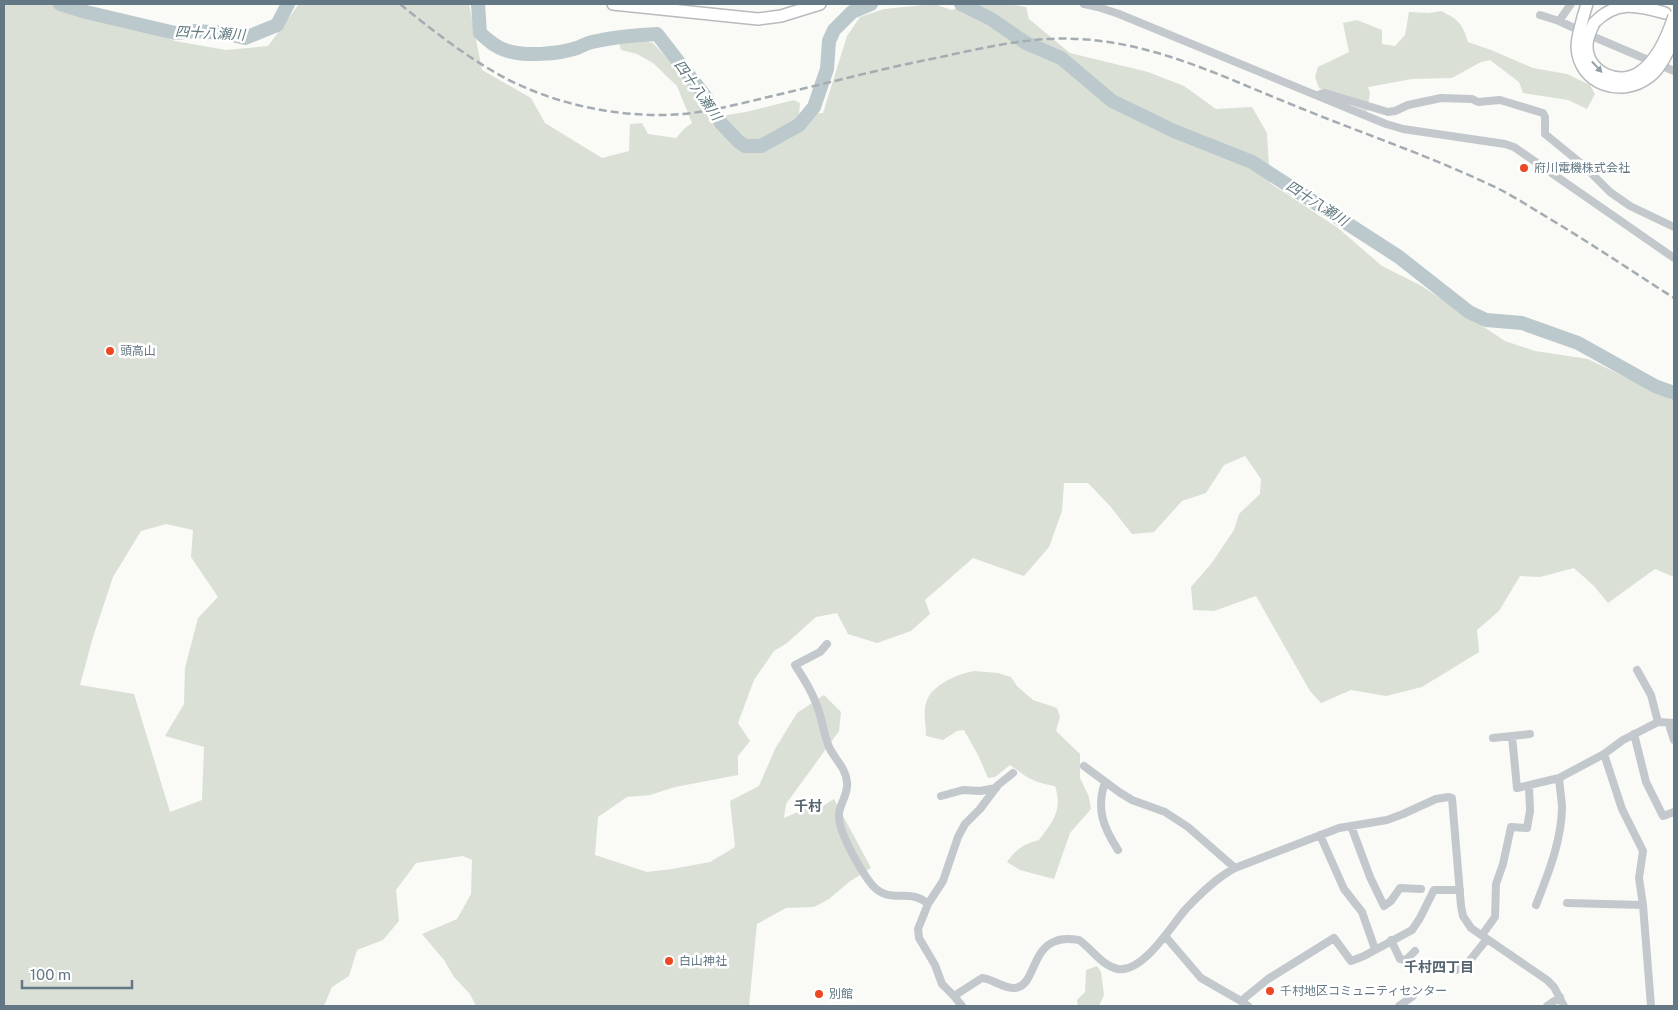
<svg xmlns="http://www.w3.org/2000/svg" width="1678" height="1010" font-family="'Public Sans','Noto Sans JP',sans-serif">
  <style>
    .green { fill: #dae0d6; fill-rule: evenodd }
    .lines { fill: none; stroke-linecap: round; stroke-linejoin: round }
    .river { stroke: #bbc9cc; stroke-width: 14 }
    .highway-casing { stroke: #b6bbbe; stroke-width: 14 }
    .minor { stroke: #c3c8cc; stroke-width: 8 }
    .highway { stroke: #fff; stroke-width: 11 }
    .rail { stroke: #a4acb2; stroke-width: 2.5; stroke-dasharray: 8 4; stroke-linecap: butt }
    .highway-bridge-casing { stroke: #b6bbbe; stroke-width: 14; stroke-linecap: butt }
    .highway-bridge { stroke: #fff; stroke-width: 11 }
    .oneway { fill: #92a0a9 }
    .poi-dot { fill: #ed4724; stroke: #fff; stroke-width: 2 }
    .labels { text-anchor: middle; stroke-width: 5; stroke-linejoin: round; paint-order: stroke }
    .poi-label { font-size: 12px; fill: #637884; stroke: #fff; text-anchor: start }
    .water-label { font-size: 14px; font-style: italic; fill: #5e777e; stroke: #fff }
    .neighbourhood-label { font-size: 14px; font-weight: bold; fill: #55656f; stroke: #fff }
  </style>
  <rect width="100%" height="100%" fill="#fafaf7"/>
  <path class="green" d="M4,4h56l2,7 77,18 36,12 51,9 42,-4 31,-42h170l13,66 49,28 14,25 57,35 27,-7 1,-27 12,-1 6,11 28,4 9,-10 7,-5 -15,-37 -24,-23 -16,-9 -16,-4 -2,-8 20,-2 14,3 31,34 25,41 37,-6 48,-12 6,3 -1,12 24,-2 24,-77 13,-19 24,-8 50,-5 18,6 17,-6h39l18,3 3,12 41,34 78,19 36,14 32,23 36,-2 15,26 3,50 68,45 44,38 38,19 85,56 30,10 53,8 86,42v176l-19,-8 -47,34 -14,-17 -20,-18 -34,9 -20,-1 -21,35 -22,19 2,22 -57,35 -36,9 -35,-6 -30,13 -11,-12 -54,-95 -42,15 -21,-1 -2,-23 20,-23 23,-34 5,-16 21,-20 1,-15 -16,-23 -21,9 -18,28 -24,8 -28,31 -22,2 -22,-28 -22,-23h-24l-2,28 -13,36 -25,29 -51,-18 -48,42 5,14 -19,17 -34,12 -29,-9 -11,-21 -21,4 -29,26 -13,8 -20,29 -16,43 12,18 -12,15v19l-63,12 -25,8 -23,2 -29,20 -3,38 52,17 25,-3 38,-7 25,-15 -5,-46 29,-15 16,-37 22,-36 27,-18 17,17 -2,19 -53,73 -2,14 23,-10 11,1 16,-10 37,69 -22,14 -20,17 -15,8 -28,1 -29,16 -8,82h-273l-6,-12 -16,-17 -10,-17 -22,-26 35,-15 14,-25 1,-34 -9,-4 -47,7 -20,27 3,31 -16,19 -26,10 -8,26 -17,11 -8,19h-320zM166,524l27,6 -2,27 27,40 -20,21 -13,50 -1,36 -19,32 39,11 -2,53 -32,12 -36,-118 -54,-9 13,-48 20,-60 28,-46z
    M1441,11c18,9 21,12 27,31l23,8 42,18 34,6 23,11 5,9 -8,15 -19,-9 -45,-7 -4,-11 -29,-22 -9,2 -29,16 -40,1 -44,8 2,6 -3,19 -48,-24 -4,-11 3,-10 31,-15 -6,-29 14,-3 25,10v14l13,2 10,-11 4,-23 20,1z
    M974,671l24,2 13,4 6,9 16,14 24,8 3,9 -4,14 24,23v24l9,19 2,12 -21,24 -16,46 -34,-9 -13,-8c9,-13 17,-18 32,-22 14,-19 24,-30 16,-54 -21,-3 -27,-8 -45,-21l-15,12 -7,1 -10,-23 -14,-25 -7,1 -14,9 -17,-4c0,-10 -3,-24 0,-33 5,-18 31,-29 48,-32z
    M1097,966l4,6 3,23 -5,11h-21l-1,-6 8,-8 1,-22z"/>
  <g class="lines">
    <path class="river" d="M60,4l26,8 89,21 21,-2 27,2 22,5 32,-13 11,-21
      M478,4l2,29c8,7 15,14 25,17 20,7 53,4 72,-2 5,-2 10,-5 15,-6 21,-5 43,-7 65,-8l48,62 16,27 17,18 7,5h16l38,-21 15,-18 13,-38 2,-28 5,-11 18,-18 19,-8
      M961,4l30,15 35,24 35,15 51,43 62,30 78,31 147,95 70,55 17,8 36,3 56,20 77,43 19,7"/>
    <defs>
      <path id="highway" d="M613,4l145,15 23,-3 39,-12
        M1583,17l4,-13
        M1594,23c22,-23 42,-18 71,-10"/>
    </defs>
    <use href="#highway" class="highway-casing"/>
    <path class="minor" d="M1084,4l14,3 21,7 267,110 17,5 102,15 9,3 160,111
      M1540,15l19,6 13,6
      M1559,21l12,-17
      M1594,37l80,34
      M1321,94l4,-1 63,19 7,-1 13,-6 33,-7 31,1 6,3 22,-2 43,13 2,4v17l38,31 27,27 20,14 44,21
      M827,644l-7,8 -25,13c9,14 18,28 23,44 5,13 6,28 12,40 6,11 16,20 17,33 2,12 -8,22 -8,33 -1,17 23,58 34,71 18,19 36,1 55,18
      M1637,670l14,25 7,27
      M1670,723v5l4,12
      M1634,734l12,48 17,34 11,-4
      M1512,736l5,52 42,-10 45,-24 19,-14 35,-18 16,1
      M1493,738l37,-4
      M1604,754l18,55 21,42 -4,27 4,27 8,101
      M1084,766l35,26 13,8 33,12 23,15 47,41
      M1105,782c-9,27 -2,45 13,68
      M941,796l22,-6 17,1 16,-3
      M1351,826l19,51 14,29 7,-5 9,-13 21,1
      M1320,835l24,54 18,23 13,37
      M1567,903l76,2
      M1536,905c12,-31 26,-65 26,-99 -1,-9 -2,-19 -3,-28
      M1482,935l13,-18 1,-33 7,-20 8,-37 16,1 3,-17 -1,-25
      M1165,936l36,42 40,23 7,5
      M1391,940l9,19 6,1 9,-9
      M1456,970l11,-6 20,-25
      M954,996l28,-18c11,1 22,11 33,10 20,-2 16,-39 41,-47 7,-3 16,-2 23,-1 13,9 23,26 39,29 25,4 53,-43 67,-59 15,-16 31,-32 50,-42l104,-40 48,-8 16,-6 33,-15 13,-2 3,1 9,108 2,10 8,12 76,52 7,7 10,19
      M1241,1001l27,-22 66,-41 17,23 13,-5 48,-26 8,-12 14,-28h26
      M962,1006l-8,-10 -12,-12 -7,-19 -16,-27 -1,-9 10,-25 15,-23 15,-44 7,-13 15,-15 18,-24 15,-12
      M1399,1006l14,-10
      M1547,1006l13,-9"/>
    <use href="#highway" class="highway"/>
    <path class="rail" d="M400,4c33,27 69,55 107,75 49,25 105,37 160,36 34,-1 68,-10 101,-18 56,-13 112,-28 168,-39 47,-10 94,-22 143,-19 75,4 140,36 209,64 70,29 143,53 211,86 14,7 28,16 41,24 46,27 90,57 134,85"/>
    <defs>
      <path id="highway-bridge" d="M1583,17c-2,9 -6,20 -6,30 2,38 45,51 72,30 12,-9 19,-26 25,-39
        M1594,23c-3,7 -7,14 -7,22 -1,27 32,42 53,27 17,-12 28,-37 34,-56"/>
    </defs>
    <use href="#highway-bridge" class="highway-bridge-casing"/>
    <use href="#highway-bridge" class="highway-bridge"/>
  </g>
  <defs><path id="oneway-solid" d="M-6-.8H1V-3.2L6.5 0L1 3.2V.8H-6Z" transform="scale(1.25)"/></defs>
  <use class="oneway" href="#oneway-solid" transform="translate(1597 67) rotate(47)"/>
  <g class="poi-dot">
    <circle cx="1524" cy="168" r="5"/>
    <circle cx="110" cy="351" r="5"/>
    <circle cx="669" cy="961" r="5"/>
    <circle cx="1270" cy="991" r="5"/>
    <circle cx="819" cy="994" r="5"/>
  </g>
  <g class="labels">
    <g class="poi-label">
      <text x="1534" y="172">府川電機株式会社</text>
      <text x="120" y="355">頭高山</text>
      <text x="679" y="965">白山神社</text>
      <text x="1280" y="995">千村地区コミュニティセンター</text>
      <text x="829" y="998">別館</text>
    </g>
    <g class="water-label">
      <text transform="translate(210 33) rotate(3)" y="5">四十八瀬川</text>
      <text transform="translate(698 90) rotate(55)" y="5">四十八瀬川</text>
      <text transform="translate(1317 203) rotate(33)" y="5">四十八瀬川</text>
    </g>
    <g class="neighbourhood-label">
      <text x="808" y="811">千村</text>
      <text x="1439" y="972">千村四丁目</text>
    </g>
  </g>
  <rect width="1678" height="1010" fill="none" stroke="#637884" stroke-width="10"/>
  <path d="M22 980v8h110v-8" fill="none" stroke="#637884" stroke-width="2.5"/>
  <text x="30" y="980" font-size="15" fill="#637884" stroke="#ffffff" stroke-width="4" paint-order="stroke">100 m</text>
</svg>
